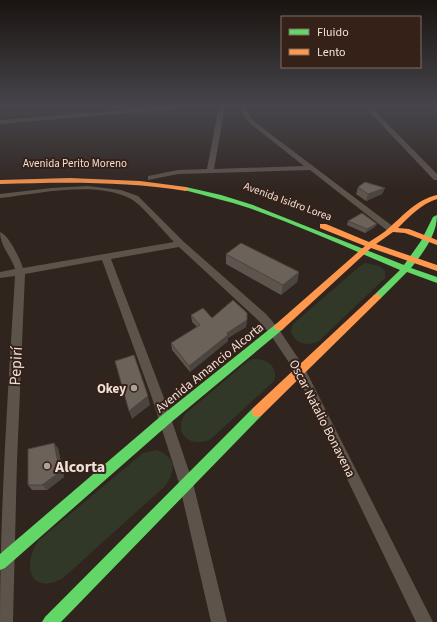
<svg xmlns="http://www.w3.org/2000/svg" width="437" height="622" font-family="'Source Sans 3',sans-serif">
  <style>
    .green { fill: #323828 }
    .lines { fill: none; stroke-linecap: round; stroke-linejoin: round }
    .street { fill: #5c534b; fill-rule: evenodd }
    .fast { fill: #63d668; fill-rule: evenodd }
    .slow { fill: #ff974d; fill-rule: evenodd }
    .wall { fill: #5c544d }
    .shaded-wall { fill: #4b453f }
    .building { fill: #6b625a; stroke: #4b453f }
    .poi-dot { fill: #aca099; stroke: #352118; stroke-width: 1.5 }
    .labels { text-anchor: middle; stroke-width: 4; stroke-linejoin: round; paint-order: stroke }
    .far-street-label { font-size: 11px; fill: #efe2db; stroke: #352118 }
    .street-label { font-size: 13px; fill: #efe2db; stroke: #352118 }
    .poi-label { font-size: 13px; font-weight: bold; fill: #efe2db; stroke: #352118; text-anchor: end }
    .near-street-label { font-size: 16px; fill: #efe2db; stroke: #352118 }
    .near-poi-label { font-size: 16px; font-weight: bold; fill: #efe2db; stroke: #352118; text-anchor: start }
  </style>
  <rect width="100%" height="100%" fill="#2f241e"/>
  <path class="green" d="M365,263l14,3 6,5v7l-67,64c-11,4 -24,2 -27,-11l2,-7 66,-57z
    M253,359c13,-1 26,7 21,22l-63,58c-19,10 -39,-5 -26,-25l63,-53z
    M156,450c21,6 20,23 8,37l-101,91c-33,19 -42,-14 -24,-38l104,-87z"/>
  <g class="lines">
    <path class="street" d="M0,106h4l-4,5z
      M180,106h29l-209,18v-4z
      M219,106h6l-11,63 90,-3 -52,-41 -7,-7 -6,-12h6l5,11 6,6 139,105 1,2 -1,2h-6l-79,-62 -132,4 -30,6v-4l30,-6 29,-1z
      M364,106h6l67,68v6h-3z
      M88,186l33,4 17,6 46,46 82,72 12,14 26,39 129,255h-17l-120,-249 -26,-39 -12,-14 -79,-73 -68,12 53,139 29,85 34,139h-16l-32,-139 -27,-85 -50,-138 -77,14 -8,187 -4,161h-13c0,-116 8,-231 15,-346l-15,2v-6l15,-3c-4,-13 -15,-23 -15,-37 9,3 20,27 23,36l151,-26c-9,-9 -33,-38 -43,-43 -35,-19 -93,-5 -131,-1v-4l51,-6z"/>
    <path class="fast" d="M186,187l35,8 32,10 151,60 17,-24 12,-24 4,-2c0,20 -14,38 -26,53l26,9v6l-30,-11 -27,27h-6l-1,-2 1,-2 26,-25c-50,-21 -100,-44 -151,-62 -21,-7 -43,-12 -65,-18v-2z
      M279,323l3,1 2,3 -2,3 -113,94 -164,144 -5,2v-16l161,-138 115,-92z
      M257,407l4,1 1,4 -1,4 -200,206h-19l3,-5 208,-209z"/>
    <path class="slow" d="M70,178l70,3 46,6 3,2 -3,2c-62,-10 -123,-9 -186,-7v-4z
      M437,195v4c-16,5 -28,18 -39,29l11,1 28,11v5l-32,-12 -12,-1 -17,12 61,21v6l-66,-23 -89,82h-6l-2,-3 2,-3 89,-78 -45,-18v-4h6l43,18c7,-5 15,-9 21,-15 15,-13 26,-27 47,-32z
      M377,294l3,1 1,2 -1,2 -119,117 -4,1 -4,-1 -1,-4 1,-4 121,-113z"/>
  </g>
  <path class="wall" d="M358,187l27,1 -3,6 -16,7 -10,-7z
    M348,221l27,6 -10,6 -18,-8z
    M226,254l73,18 -2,10 -16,13 -55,-31z
    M191,315l21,3 35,2 -1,7 -18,11v3l-38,31 -18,-22 -1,-7 26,-16 -5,-5z
    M58,448l6,29 -17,13h-15l-4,-5z"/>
  <path class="shaded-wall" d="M385,188l-3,6 -16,7 2,-7z
    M377,224l-2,3 -10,6 2,-4z
    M299,272l-2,10 -16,13 2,-10z
    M247,320l-1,7 -18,11v3l-38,31 -1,-6 38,-33z
    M148,396l2,9 -18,14 -3,-8z
    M54,443l4,5 6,29 -17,13 -5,-5z"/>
  <path class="building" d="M365,182l20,6 -17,6 -10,-7z
    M362,213l15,11 -10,5 -19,-8z
    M241,243l58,29 -16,13 -57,-31z
    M233,300l14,13v7l-20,13 1,2 -39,31 -18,-23 29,-18 -9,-10 12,-7 9,10z
    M134,355l14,41 -19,15 -14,-50z
    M54,443l6,29 -18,13h-14v-36z"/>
  <linearGradient id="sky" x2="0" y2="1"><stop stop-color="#1a1410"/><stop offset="0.55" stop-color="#47454c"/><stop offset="1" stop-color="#47454c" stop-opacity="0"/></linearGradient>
  <rect width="437" height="193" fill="url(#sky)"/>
  <g class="poi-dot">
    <circle cx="134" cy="388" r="4"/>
    <circle cx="47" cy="466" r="4"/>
  </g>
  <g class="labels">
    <g class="far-street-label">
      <text x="75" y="167">Avenida Perito Moreno</text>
      <text transform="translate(288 201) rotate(20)" y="4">Avenida Isidro Lorea</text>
    </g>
    <g class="street-label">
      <text transform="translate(209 367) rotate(-39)" y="5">Avenida Amancio Alcorta</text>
      <text transform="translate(323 418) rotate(63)" y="5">Oscar Natalio Bonavena</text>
    </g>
    <g class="poi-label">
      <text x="126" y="393">Okey</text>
    </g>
    <g class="near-street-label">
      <text transform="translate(15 366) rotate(-87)" y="6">Pepirí</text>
    </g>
    <g class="near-poi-label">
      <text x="55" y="472">Alcorta</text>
    </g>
  </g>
  <rect x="281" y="16" width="140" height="52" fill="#352118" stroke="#7f6e66"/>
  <rect x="289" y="29" width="20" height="6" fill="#63d668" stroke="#7f6e66"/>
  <text x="317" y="36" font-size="12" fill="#efe2db">Fluido</text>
  <rect x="289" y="49" width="20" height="6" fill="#ff974d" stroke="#7f6e66"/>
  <text x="317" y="56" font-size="12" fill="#efe2db">Lento</text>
</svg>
